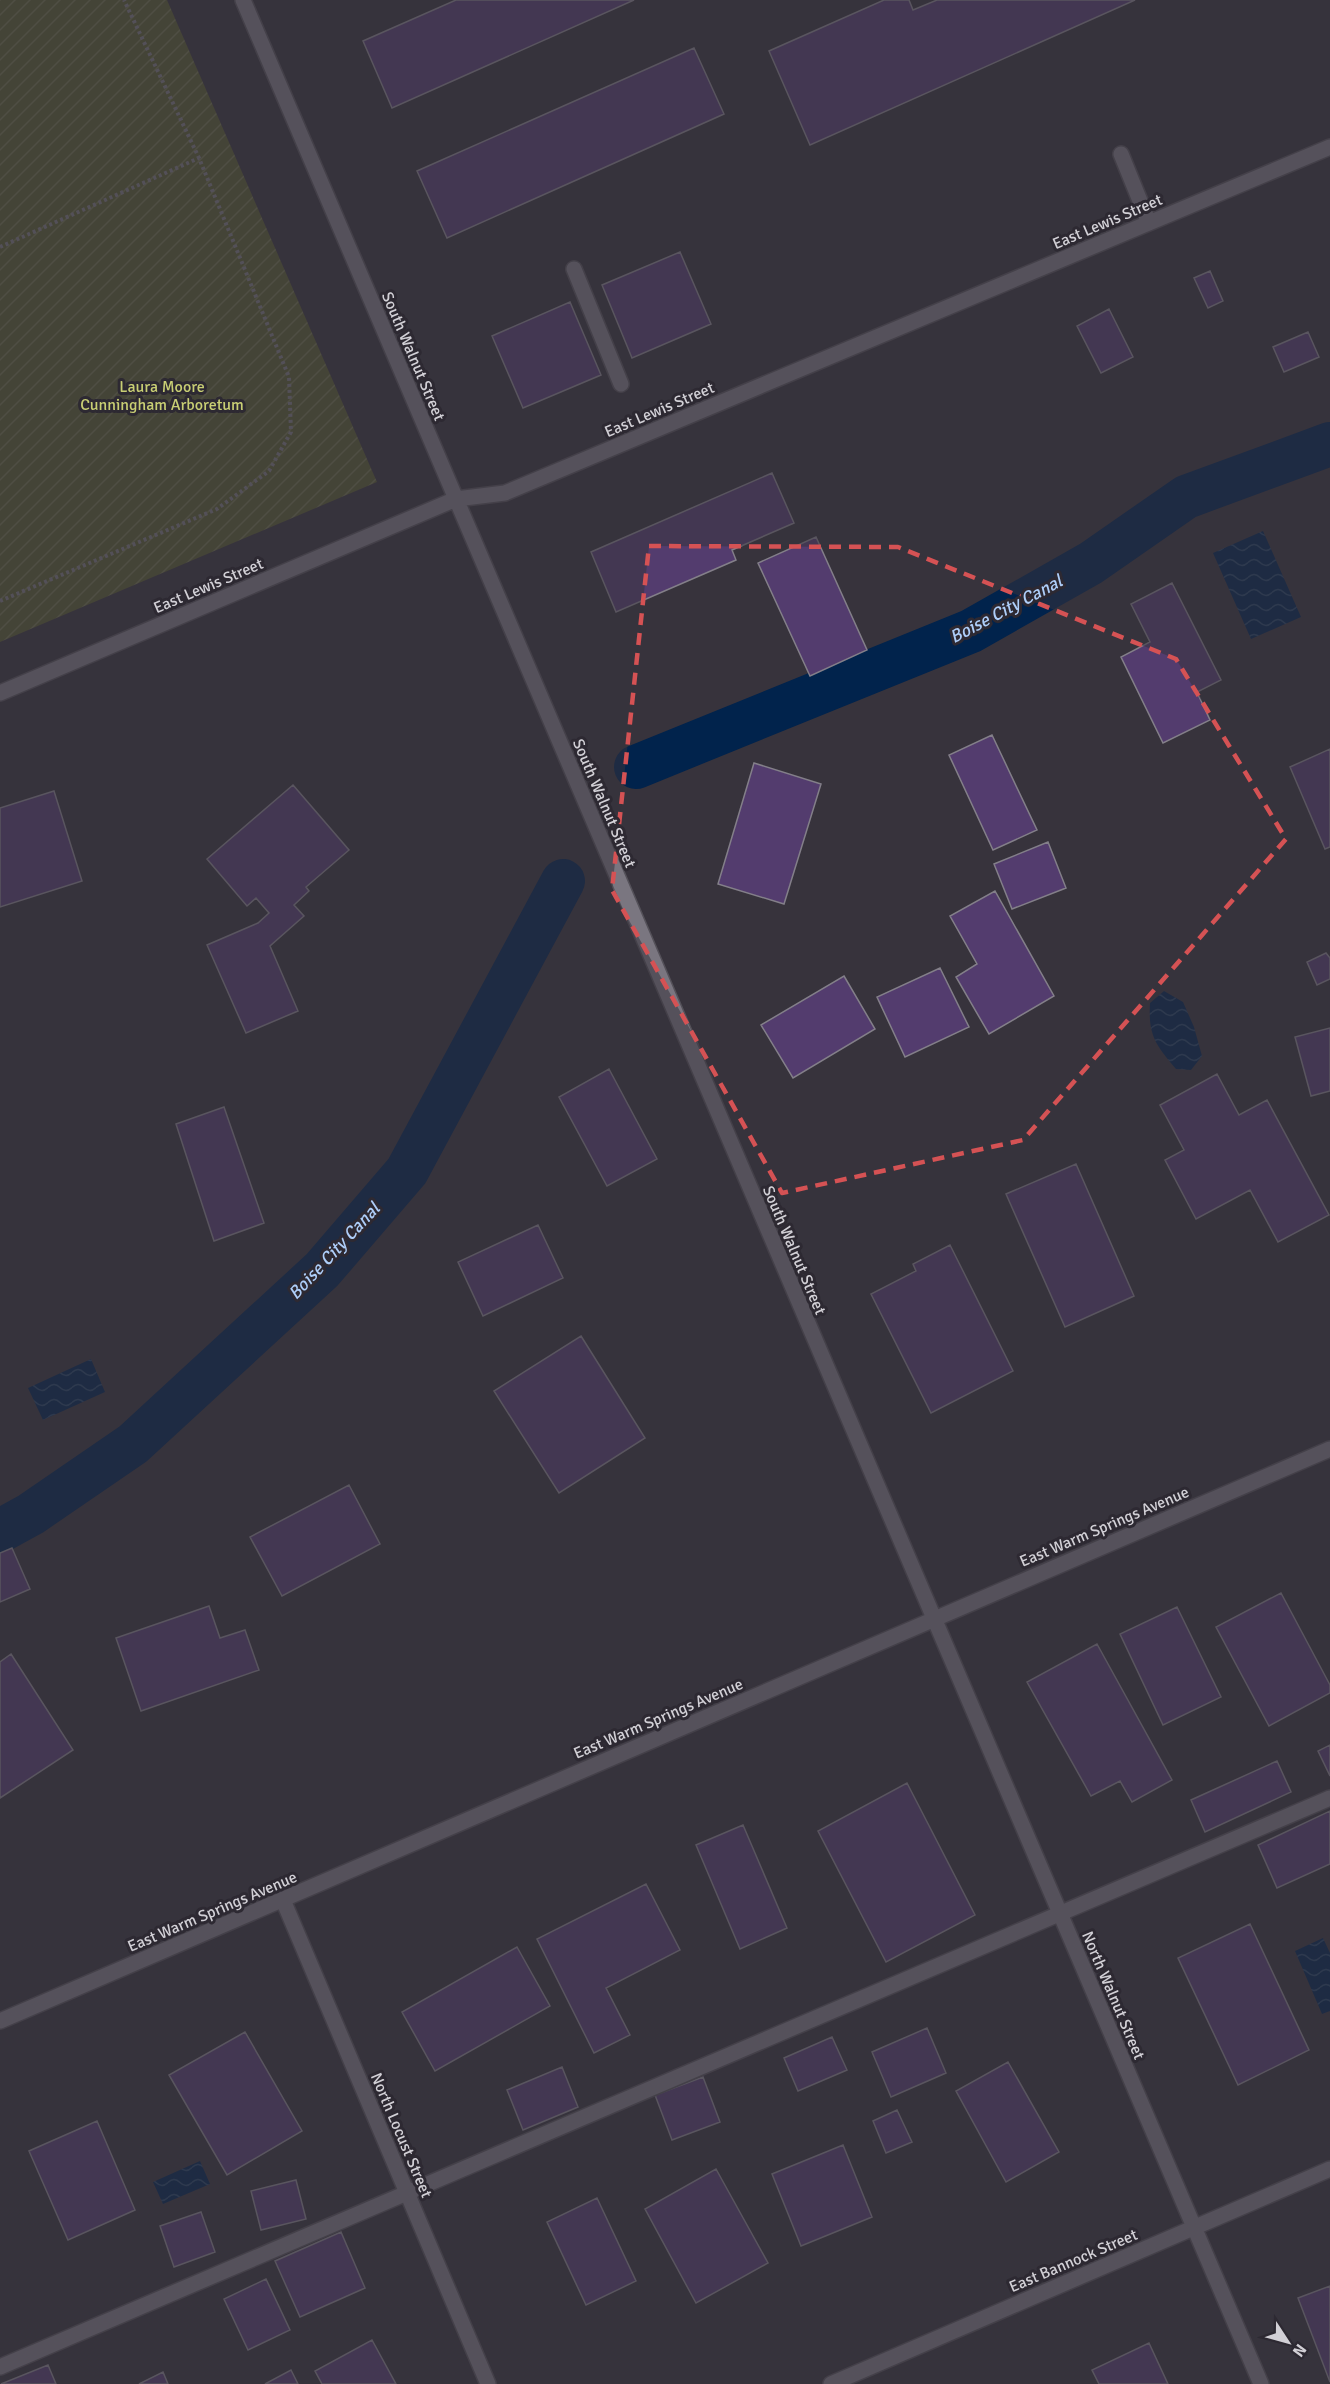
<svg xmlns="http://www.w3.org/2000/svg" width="1330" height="2384" font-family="Signika,sans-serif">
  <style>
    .garden { fill: url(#garden-furrows) }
    .water { fill: url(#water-waves) }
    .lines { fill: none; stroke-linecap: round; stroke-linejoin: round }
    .canal { stroke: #01234c; stroke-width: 44 }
    .building { fill: #533c6e; stroke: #837f89; stroke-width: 1.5 }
    .minor-casing { stroke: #545159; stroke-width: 18 }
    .path { stroke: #77747b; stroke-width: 4; stroke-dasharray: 3 3; stroke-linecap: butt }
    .minor { stroke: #7a7680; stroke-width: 15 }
    .marked { fill: none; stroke: #d55254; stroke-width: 4.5; stroke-dasharray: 12 8; stroke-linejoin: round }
    .labels { text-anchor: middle; stroke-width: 6; stroke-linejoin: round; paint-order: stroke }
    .street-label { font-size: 16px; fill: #d2d0d6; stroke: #2d2932 }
    .park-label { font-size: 16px; fill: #c9cf74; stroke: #2d2932 }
    .water-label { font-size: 18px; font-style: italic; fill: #aecef9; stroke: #2d2932 }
  </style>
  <defs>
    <pattern id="garden-furrows" width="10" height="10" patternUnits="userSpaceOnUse" patternTransform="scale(1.5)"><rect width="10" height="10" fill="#565931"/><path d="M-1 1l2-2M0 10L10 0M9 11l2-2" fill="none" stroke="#6d704e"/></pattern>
    <pattern id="water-waves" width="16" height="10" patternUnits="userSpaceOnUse" patternTransform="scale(1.5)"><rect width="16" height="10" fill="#01234c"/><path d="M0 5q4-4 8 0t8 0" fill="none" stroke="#254265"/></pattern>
  </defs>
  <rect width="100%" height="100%" fill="#37333c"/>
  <path class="garden" d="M0,0h167l210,482 -377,160z"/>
  <path class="water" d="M1263,531l38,86 -50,22 -38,-86z
    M1164,991l19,11 11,25 8,29 -11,14 -15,-1c-20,-24 -28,-33 -26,-66z
    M91,1359l14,33 -62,28 -15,-32z
    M1323,1938l7,15v58l-8,3 -27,-63z
    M200,2161l10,23 -47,20 -10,-22z"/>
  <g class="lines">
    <path class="canal" d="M636,767l335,-136 120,-68 95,-66 144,-53
      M0,1531l31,-17 102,-70 189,-174 85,-99 156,-290"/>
  </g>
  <path class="building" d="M456,0h178l-242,108 -29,-67z
    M884,0h25l4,10 24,-10h198l-325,145 -41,-94z
    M694,48l30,66 -277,124 -30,-67z
    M680,252l31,72 -79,34 -30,-73z
    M1210,271l13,30 -15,7 -14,-30z
    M570,302l31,73 -78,33 -31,-72z
    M1109,309l24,48 -32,16 -24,-47z
    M1308,332l11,25 -35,15 -11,-25z
    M772,473l22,50 -62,27 4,10 -120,52 -25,-60z
    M816,537l51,113 -57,26 -52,-113z
    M1172,583l49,97 -24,12 13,28 -47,23 -42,-86 29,-15 -19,-38z
    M992,735l45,95 -44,20 -44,-95z
    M1330,749v98l-5,2 -35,-82z
    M754,763l67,21 -37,120 -66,-20z
    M293,785l56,65 -43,37 3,4 -15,14 10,11 -34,30 28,65 -52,22 -39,-88 51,-22 11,-10 -13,-15 -9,8 -40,-47z
    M54,791l28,90 -82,26v-99z
    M1048,842l18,46 -54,21 -18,-45z
    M995,891l59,105 -65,38 -33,-57 21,-13 -27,-48z
    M1326,953l4,5v21l-13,6 -10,-23z
    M940,968l29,59 -64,30 -28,-60z
    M844,976l31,53 -82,49 -32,-53z
    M1330,1028v63l-19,5 -16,-59z
    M609,1069l48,90 -50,27 -48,-89z
    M1217,1074l22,41 28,-15 62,115 -51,27 -28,-52 -54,29 -31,-59 19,-10 -24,-45z
    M224,1107l40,116 -50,18 -38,-117z
    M1076,1164l58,132 -69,31 -59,-133z
    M538,1225l25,53 -80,38 -25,-54z
    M950,1245l63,126 -82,42 -60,-119 45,-23 -3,-7z
    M581,1336l64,102 -86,55 -65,-102z
    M349,1485l31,59 -98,52 -32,-59z
    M12,1548l18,41 -30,13v-49z
    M1281,1593l49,92v8l-61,33 -53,-99z
    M209,1606l11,32 25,-8 14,40 -118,41 -25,-73z
    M1177,1607l44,90 -58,28 -43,-91z
    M1097,1644l75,136 -40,22 -12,-21 -29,15 -64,-114z
    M11,1654l62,96 -73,48v-136z
    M1330,1745v31l-12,-25z
    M1277,1761l14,31 -86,40 -14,-32z
    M907,1783l68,132 -89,47 -68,-131z
    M1330,1811v53l-53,24 -19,-43z
    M743,1825l44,103 -47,21 -44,-104z
    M646,1884l34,66 -74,38 24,47 -36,18 -57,-114z
    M1250,1924l59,126 -71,35 -60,-127z
    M517,1947l33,59 -115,65 -33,-59z
    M927,2028l19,45 -55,24 -19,-45z
    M245,2032l57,99 -75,44 -58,-100z
    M832,2037l15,33 -49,21 -14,-33z
    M1008,2062l51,90 -53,30 -50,-91z
    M562,2067l16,40 -55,23 -16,-40z
    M703,2077l17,45 -48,18 -17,-45z
    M897,2110l15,32 -26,11 -13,-32z
    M97,2121l38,89 -67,30 -39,-89z
    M843,2145l29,72 -71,29 -29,-72z
    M716,2169l52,94 -72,40 -51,-94z
    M296,2180l10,39 -45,11 -10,-39z
    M597,2198l39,83 -50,24 -39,-83z
    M201,2212l14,40 -41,15 -14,-41z
    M341,2232l24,56 -65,29 -25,-56z
    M266,2279l24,51 -42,20 -24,-51z
    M1330,2286v96l-32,-84z
    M372,2340l24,44h-74l-7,-13z
    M1149,2343l19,41h-69l-7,-14z
    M48,2365l8,19h-55z
    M291,2370l7,14h-33z
    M163,2372l5,12h-29z"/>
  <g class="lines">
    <defs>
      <path id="minor" d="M243,0l1018,2384
        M1121,154l28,69
        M574,269l47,115
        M0,693l456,-194 49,-6 825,-346
        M283,1900l205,484
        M0,2021l1330,-572
        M0,2367l1330,-569
        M831,2384l499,-215"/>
    </defs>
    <use href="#minor" class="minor-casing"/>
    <path class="path" d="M0,247l199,-89
      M0,601l217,-92 52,-38 22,-39 -2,-55 -90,-219 -75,-158"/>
    <use href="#minor" class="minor"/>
  </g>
  <path d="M0 0H1330V2384H0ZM649,546l249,1 278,112 110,180 -263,301 -241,53 -170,-303z" fill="#37333c" fill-opacity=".55" fill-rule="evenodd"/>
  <path class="marked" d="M649,546l249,1 278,112 110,180 -263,301 -241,53 -170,-303z"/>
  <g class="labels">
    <g class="street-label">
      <text transform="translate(1107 221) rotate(-23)" y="6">East Lewis Street</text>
      <text transform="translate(414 356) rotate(67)" y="6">South Walnut Street</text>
      <text transform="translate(659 409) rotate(-23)" y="6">East Lewis Street</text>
      <text transform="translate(208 585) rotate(-23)" y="6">East Lewis Street</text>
      <text transform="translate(605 803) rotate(67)" y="6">South Walnut Street</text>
      <text transform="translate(795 1250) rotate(67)" y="6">South Walnut Street</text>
      <text transform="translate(1104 1526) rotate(-23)" y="6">East Warm Springs Avenue</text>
      <text transform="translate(658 1718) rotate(-23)" y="6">East Warm Springs Avenue</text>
      <text transform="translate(212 1911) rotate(-23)" y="6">East Warm Springs Avenue</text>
      <text transform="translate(1114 1995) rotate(67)" y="6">North Walnut Street</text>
      <text transform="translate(402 2135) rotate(67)" y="6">North Locust Street</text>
      <text transform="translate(1073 2260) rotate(-23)" y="6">East Bannock Street</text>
    </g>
    <g class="park-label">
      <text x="162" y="392">Laura Moore<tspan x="162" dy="18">Cunningham Arboretum</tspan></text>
    </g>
    <g class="water-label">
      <text transform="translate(1006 609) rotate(-28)" y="6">Boise City Canal</text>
      <text transform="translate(334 1251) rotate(-47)" y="6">Boise City Canal</text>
    </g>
  </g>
  <g transform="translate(1288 2342) rotate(126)" stroke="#2d2932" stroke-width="4.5" paint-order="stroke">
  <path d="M0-4.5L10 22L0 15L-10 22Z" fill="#d2d0d6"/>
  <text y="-9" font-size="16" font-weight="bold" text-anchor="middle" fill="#d2d0d6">N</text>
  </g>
</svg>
